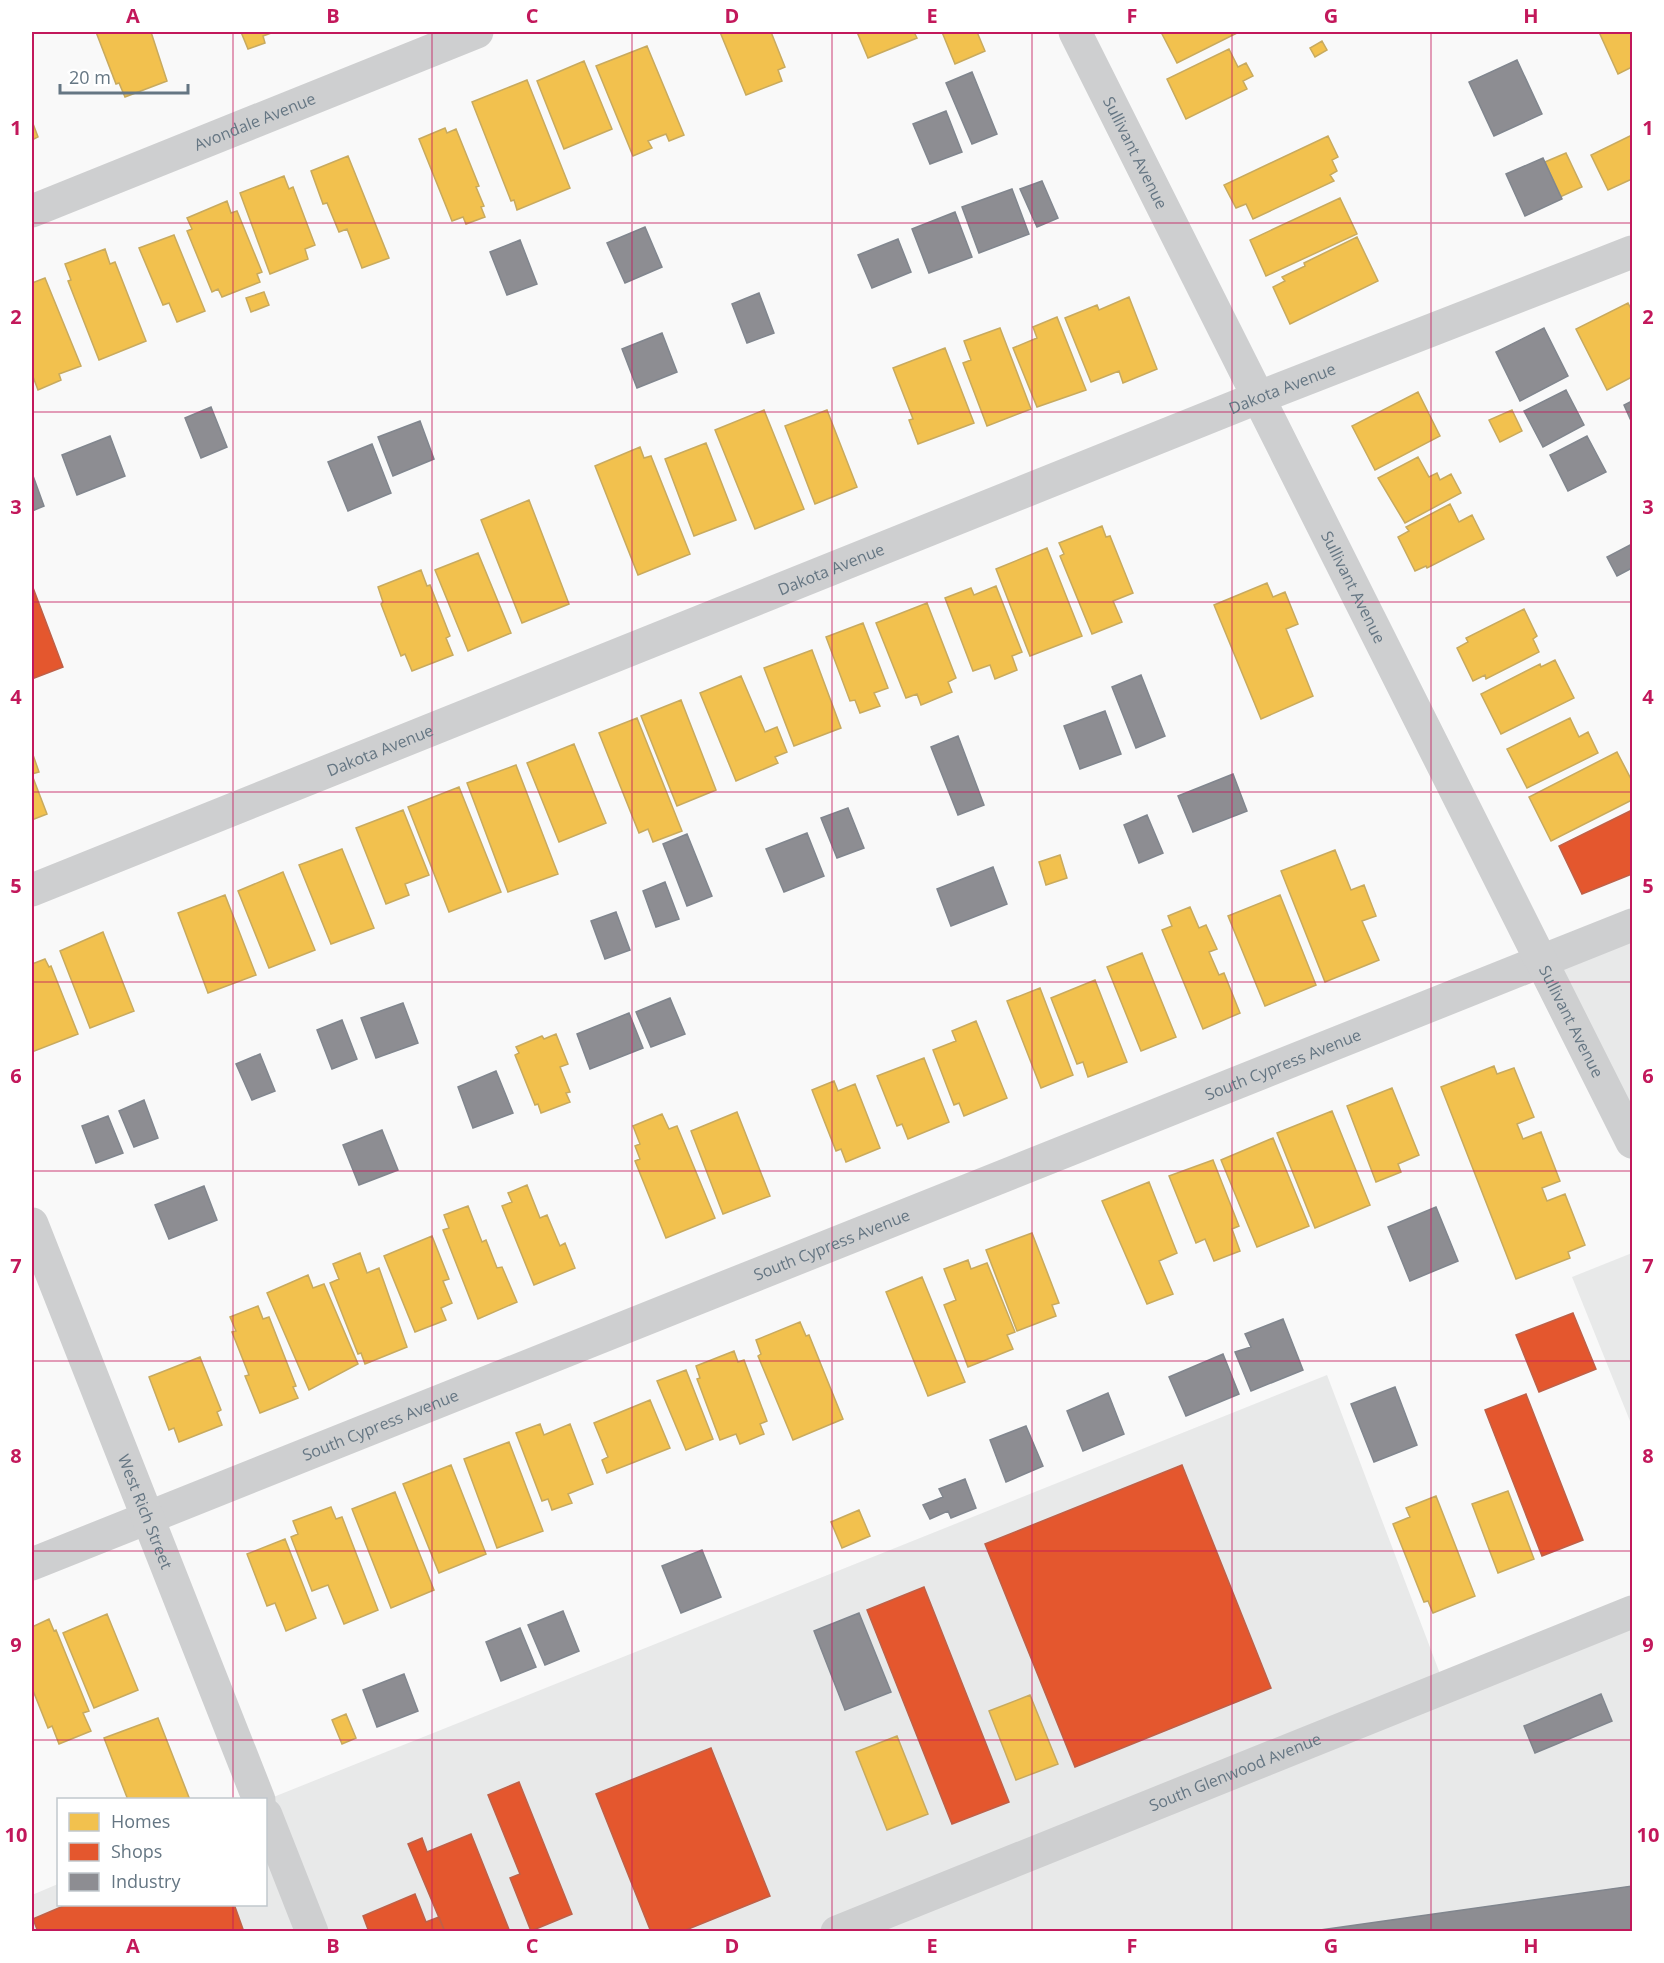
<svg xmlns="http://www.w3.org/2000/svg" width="1664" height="1963" font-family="'Open Sans',sans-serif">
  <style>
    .built { fill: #e8e9e9 }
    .homes { fill: #f2c14e; stroke: #c8aa5e; stroke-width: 1.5 }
    .shops { fill: #e4572e; stroke: #be6048; stroke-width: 1.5 }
    .industry { fill: #8d8d92; stroke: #81868e; stroke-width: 1.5 }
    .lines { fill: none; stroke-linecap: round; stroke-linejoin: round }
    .minor { stroke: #cecfd0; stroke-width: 33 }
    .tertiary { stroke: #cecfd0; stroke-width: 33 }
    .grid { fill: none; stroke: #c2185b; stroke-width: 1.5; stroke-opacity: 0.55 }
    .labels { text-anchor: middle; stroke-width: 6; stroke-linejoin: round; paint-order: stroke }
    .street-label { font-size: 16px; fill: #657683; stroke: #fff }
    .neatline { fill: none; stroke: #c2185b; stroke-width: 2 }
    .grid-label { font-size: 20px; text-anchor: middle; font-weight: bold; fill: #c2185b }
  </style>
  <rect width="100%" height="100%" fill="#f9f9f9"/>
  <path class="built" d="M1632,925v217l-91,-181z
    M1632,1253v173l-60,-149z
    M1327,1375l118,312 187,-75v319l-1600,1v-37l26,-11v20h208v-104z"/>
  <path class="homes" d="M96,32h55l16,49 -42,16 -6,-14 -3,1z
    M241,32h33l-11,4 2,7 -17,6z
    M720,32h51l14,35 -7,3 4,11 -36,14z
    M857,32h57l3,6 -49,20z
    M942,32h35l8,19 -30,13z
    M1161,32h78l-62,31z
    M1599,32h33v35l-14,7z
    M1322,41l5,9 -12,7 -5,-9z
    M647,46l37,89 -15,6 -3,-7 -18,7 4,7 -19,8 -37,-90z
    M1229,49l9,18 8,-4 7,13 -10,5 4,8 -61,30 -19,-40z
    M584,61l28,68 -48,20 -27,-68z
    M527,80l43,108 -53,22 -3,-10 -3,1 -39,-99z
    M32,121l6,16 -6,3z
    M445,128l2,5 9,-4 23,57 -3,1 8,19 -3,1 4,10 -19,7 -3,-7 -11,4 -33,-82z
    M1632,135v44l-24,11 -17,-35z
    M1328,136l10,21 -6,3 5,11 -7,4 4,6 -81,38 -7,-15 -10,4 -12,-23z
    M1566,153l16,34 -22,10 -15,-35z
    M348,156l41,102 -27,10 -15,-39 -8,3 -12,-29 -4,1 -12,-33z
    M284,176l5,13 4,-2 22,58 -10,4 3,10 -38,15 -30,-81z
    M1340,198l17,36 -91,42 -16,-36z
    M227,201l4,12 6,-2 25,61 -5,2 3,8 -38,15 -4,-8 -6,3 -25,-61 5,-2 -5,-11z
    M174,235l31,76 -28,11 -8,-19 -6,2 -24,-57z
    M1357,237l21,44 -88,43 -17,-37 12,-6 -3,-4 23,-11 -1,-3z
    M105,249l5,15 5,-2 31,79 -47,19 -31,-79 3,-1 -6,-16z
    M45,278l36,88 -22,8 2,6 -23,10 -6,-16v-91z
    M264,292l5,13 -18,7 -5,-14z
    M1129,297l28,72 -34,14 -4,-12 -28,11 -26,-64 32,-13 2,5z
    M1628,303l4,8v66l-25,13 -31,-61z
    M1057,317l29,73 -49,17 -24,-59 24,-10 -4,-11z
    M1000,328l31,81 -44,17 -24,-63 8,-3 -7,-19z
    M945,348l29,75 -56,21 -9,-24 4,-1 -20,-51z
    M1418,392l22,44 -65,34 -23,-44z
    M764,410l40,99 -49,20 -40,-99z
    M827,410l30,77 -42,17 -30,-78z
    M1512,410l10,21 -22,11 -11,-22z
    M706,443l30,77 -42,16 -29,-77z
    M640,447l4,11 7,-2 39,98 -52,21 -43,-109z
    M1418,457l11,20 8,-4 3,7 11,-6 10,19 -56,30 -27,-45z
    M529,500l40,104 -47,19 -41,-103z
    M1450,504l9,18 13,-7 12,24 -57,29 -1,-2 -11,5 -17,-34 11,-6 -3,-4z
    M1102,526l4,11 4,-1 23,57 -20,8 9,21 -30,12 -32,-78 4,-2 -5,-11z
    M1047,548l35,88 -52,20 -34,-87z
    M478,553l33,80 -43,18 -33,-81z
    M421,570l6,16 3,-1 20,51 -4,2 7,17 -41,16 -7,-17 -4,2 -20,-52 2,-2 -5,-15z
    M1267,583l6,14 12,-5 13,32 -12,5 27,67 -52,23 -47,-114z
    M996,586l26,66 -10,4 5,14 -22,9 -5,-14 -17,6 -28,-73 26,-10 3,7z
    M927,603l29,75 -8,4 4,10 -31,13 -4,-11 -11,4 -30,-75z
    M1524,609l13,27 -4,3 6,13 -53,27 -1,-4 -12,6 -16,-33 11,-6 -2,-4z
    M863,623l25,65 -14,5 6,13 -20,7 -5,-13 -5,1 -24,-64z
    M812,650l29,78 -47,18 -30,-78z
    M1555,660l19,38 -73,36 -20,-40 59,-30 1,3z
    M741,676l24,56 12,-5 10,25 -12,5 3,6 -42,18 -36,-88z
    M681,700l35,90 -39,16 -36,-90z
    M637,718l45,113 -29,11 -5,-13 -9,4 -40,-100z
    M1570,718l9,19 9,-5 10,21 -71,35 -20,-39z
    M574,744l32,79 -47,19 -32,-79z
    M32,752l7,20 -7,2z
    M1617,752l15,29v19l-81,41 -22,-44z
    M516,765l42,109 -50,18 -41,-109z
    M32,775l15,39 -15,6z
    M459,787l42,105 -52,20 -41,-105z
    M403,810l26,65 -24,9 4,11 -23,9 -30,-76z
    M342,849l32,79 -43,16 -32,-79z
    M1335,850l16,40 13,-5 12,31 -14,5 17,39 -54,22 -44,-111z
    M1060,855l7,23 -21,7 -7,-23z
    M283,872l32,78 -46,18 -31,-77z
    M225,895l31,80 -48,18 -30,-80z
    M1280,895l36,90 -51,21 -37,-90z
    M1190,907l9,21 7,-3 11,24 -8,3 10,23 5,-2 16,40 -37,16 -41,-99 10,-4 -4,-10z
    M103,932l31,79 -44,17 -30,-77z
    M1142,953l34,84 -35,14 -34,-84z
    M45,959l4,8 2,-1 27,68 -46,18v-88z
    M1095,980l32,82 -39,15 -5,-15 -6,2 -26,-66z
    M1040,988l33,87 -32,13 -34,-87z
    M976,1021l31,77 -43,18 -5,-13 -5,2 -21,-55 23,-9 -4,-10z
    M556,1034l12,30 -8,3 10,25 -4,1 4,9 -29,11 -3,-9 -3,1 -20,-50 4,-2 -3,-6 26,-11 2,3z
    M924,1058l25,64 -41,17 -6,-15 -5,2 -20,-50z
    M1494,1066l3,8 17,-6 20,49 -17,7 6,15 18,-7 19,49 -18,7 5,13 18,-7 20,51 -17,7 2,6 -54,21 -75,-192z
    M834,1081l4,10 17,-7 25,64 -34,14 -5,-13 -5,2 -24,-61z
    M1392,1088l27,67 -21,9 3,8 -25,10 -29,-76z
    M1332,1111l38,94 -55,23 -38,-95z
    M737,1112l33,84 -47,18 -32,-83z
    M662,1114l7,15 8,-3 38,92 -49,20 -31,-77 5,-2 -5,-13 5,-2 -7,-18z
    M1273,1138l36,88 -52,21 -36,-87z
    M1213,1160l26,66 -7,3 8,22 -26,10 -9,-22 -9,4 -27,-67z
    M1149,1182l28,71 -18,8 14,33 -26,10 -45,-103z
    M527,1185l13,33 7,-3 13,31 5,-3 10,25 -41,17 -32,-79 10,-4 -4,-9z
    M468,1206l14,36 4,-2 11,28 5,-1 15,35 -39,17 -35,-89 6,-2 -5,-13z
    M1032,1233l27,70 -7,2 4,11 -39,15 -31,-81z
    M432,1236l17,43 -6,2 9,22 -11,5 5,12 -31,12 -31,-76z
    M360,1253l7,20 12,-5 28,79 -42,17 -4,-11 -3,1 -28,-71 9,-4 -6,-15z
    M968,1260l3,9 16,-6 28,69 -8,3 6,14 -45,18 -24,-62 12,-5 -12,-31z
    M308,1275l5,13 11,-4 34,80 -49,26 -42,-97z
    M922,1277l43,105 -37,14 -42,-104z
    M258,1306l5,13 6,-2 27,69 -3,1 5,11 -38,15 -15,-37 4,-1 -17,-43 4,-1 -6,-14z
    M800,1322l6,14 3,-1 34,84 -50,21 -35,-84 3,-2 -5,-14z
    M734,1351l4,11 6,-2 23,61 -7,3 4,10 -24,10 -4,-10 -16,6 -23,-61 3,-1 -4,-12z
    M200,1357l21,53 -4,2 5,13 -43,17 -5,-14 -5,2 -20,-53z
    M686,1370l27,69 -27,11 -29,-69z
    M650,1400l20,48 -63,25 -5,-13 6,-3 -14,-34z
    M540,1424l4,11 26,-11 23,60 -25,10 4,9 -20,7 -4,-11 -6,2 -26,-68z
    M509,1442l34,89 -46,17 -33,-89z
    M451,1465l35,89 -47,19 -36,-89z
    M1508,1491l26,68 -36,14 -26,-69z
    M395,1492l39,98 -43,18 -39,-99z
    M1436,1496l39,100 -42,17 -5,-12 -4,1 -31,-78 17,-7 -4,-9z
    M331,1507l5,12 6,-2 36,93 -34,14 -16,-39 -16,6 -21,-54 7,-3 -5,-13z
    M859,1510l11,26 -28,12 -11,-26z
    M285,1539l31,79 -30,13 -11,-28 -8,3 -20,-52z
    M107,1614l31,76 -44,18 -31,-75z
    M49,1619l5,12 2,-1 33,81 -6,2 8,18 -32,13 -7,-18 -4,2 -16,-40v-61z
    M1030,1695l28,69 -42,16 -27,-69z
    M346,1714l10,24 -14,6 -10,-24z
    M158,1718l32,82h-62l-24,-62z
    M897,1736l31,78 -41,16 -31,-78z"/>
  <path class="shops" d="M32,585l31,82 -31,12z
    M1632,810v64l-50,20 -23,-48z
    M1573,1313l23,56 -57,23 -23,-57z
    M1526,1394l57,146 -41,16 -57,-146z
    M1182,1465l89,223 -196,79 -90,-223z
    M924,1587l85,215 -57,22 -85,-214z
    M711,1748l59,148 -89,36h-30l-55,-138z
    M519,1782l53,132 -41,17 -21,-53 10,-4 -32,-79z
    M471,1834l39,98h-65l-37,-88 14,-6 5,14z
    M415,1894l11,28 13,-5 6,15h-76l-6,-16z
    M68,1904h166l10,28h-206l-5,-13z"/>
  <path class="industry" d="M1517,60l25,54 -48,22 -25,-54z
    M972,72l25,62 -25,10 -26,-61z
    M946,111l16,41 -32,12 -17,-40z
    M1543,158l19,41 -37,17 -19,-42z
    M1042,181l16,37 -21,9 -17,-38z
    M1012,189l17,45 -50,19 -17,-46z
    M955,212l17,45 -43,16 -17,-44z
    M645,227l17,40 -37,16 -18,-40z
    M898,239l13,33 -39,16 -14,-33z
    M520,240l17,44 -30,11 -17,-43z
    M759,293l15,40 -27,10 -15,-39z
    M1544,328l24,48 -48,25 -24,-49z
    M662,333l15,39 -40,16 -15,-39z
    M1566,390l18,35 -41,22 -19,-36z
    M1632,401v22l-8,-18z
    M211,407l16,40 -26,11 -16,-40z
    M420,421l14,38 -41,17 -15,-39z
    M110,436l15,40 -48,19 -15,-40z
    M1587,436l19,36 -38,19 -18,-36z
    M372,444l19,49 -43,18 -20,-49z
    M32,473l12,33 -12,5z
    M1632,544v24l-15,8 -10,-19z
    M1141,675l24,61 -29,12 -24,-61z
    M1105,711l16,43 -41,15 -16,-43z
    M958,736l26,69 -26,10 -27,-68z
    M1233,774l14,37 -54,21 -15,-36z
    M848,808l16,40 -27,10 -16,-40z
    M1147,815l16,38 -24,10 -15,-38z
    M807,833l17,43 -40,16 -18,-43z
    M687,834l25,62 -25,10 -24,-62z
    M993,867l14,37 -56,22 -14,-37z
    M665,882l14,37 -23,8 -13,-36z
    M616,912l14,38 -25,9 -14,-38z
    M670,998l15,36 -34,13 -15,-35z
    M403,1003l15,40 -42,15 -15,-40z
    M629,1013l14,35 -53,21 -13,-35z
    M342,1020l15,39 -25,10 -15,-39z
    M260,1054l15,37 -23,9 -16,-36z
    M496,1071l17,42 -40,15 -15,-41z
    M144,1100l14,38 -24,9 -15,-36z
    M108,1116l15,37 -27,10 -14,-37z
    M382,1130l16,40 -39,15 -16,-40z
    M204,1186l13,34 -48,19 -14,-34z
    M1436,1207l22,54 -48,20 -22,-54z
    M1283,1319l20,51 -52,21 -16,-39 16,-5 -6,-13z
    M1223,1354l16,40 -53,22 -17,-39z
    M1395,1387l22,58 -43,17 -23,-58z
    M1108,1393l16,41 -41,17 -16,-40z
    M1026,1426l17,40 -37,16 -16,-42z
    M965,1479l11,29 -25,10 -3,-7 -18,8 -7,-14 20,-8 -4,-8z
    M702,1550l19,47 -40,16 -19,-47z
    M563,1611l16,40 -34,14 -17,-40z
    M859,1613l32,79 -46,18 -31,-79z
    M520,1628l16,39 -35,14 -15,-39z
    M404,1674l14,37 -41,16 -14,-37z
    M1601,1694l11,27 -77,32 -11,-27z
    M1632,1886v46h-326z"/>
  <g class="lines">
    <g class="minor">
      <path id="s1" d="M32,211l445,-179"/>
      <path id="s2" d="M32,890l1225,-492 375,-146"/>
      <path id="s3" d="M32,1564l1600,-639"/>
    </g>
    <g class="tertiary">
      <path id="s4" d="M1075,32l557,1110"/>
      <path id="s5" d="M32,1224l227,576"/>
      <path d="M266,1815l46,117"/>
      <path id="s6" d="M837,1932l795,-320"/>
    </g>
  </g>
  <path class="grid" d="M233,32v1768M432,32v1900M632,32v1900M832,32v1900M1032,32v1900M1232,32v1900M1431,32v1900M32,223h1600M32,412h1600M32,602h1600M32,792h1600M32,982h1600M32,1171h1600M32,1361h1600M32,1551h1600M32,1740h1600M233,1904v28"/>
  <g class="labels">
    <g class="street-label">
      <text dy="6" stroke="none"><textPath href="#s1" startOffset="240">Avondale Avenue</textPath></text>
      <text dy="6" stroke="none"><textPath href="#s4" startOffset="135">Sullivant Avenue</textPath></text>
      <text dy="6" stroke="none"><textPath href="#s2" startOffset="1347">Dakota Avenue</textPath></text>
      <text dy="6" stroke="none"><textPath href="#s2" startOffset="861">Dakota Avenue</textPath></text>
      <text dy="6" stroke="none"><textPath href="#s4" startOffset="621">Sullivant Avenue</textPath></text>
      <text dy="6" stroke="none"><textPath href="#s2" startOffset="375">Dakota Avenue</textPath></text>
      <text dy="6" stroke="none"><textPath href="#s4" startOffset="1107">Sullivant Avenue</textPath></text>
      <text dy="6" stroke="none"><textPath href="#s3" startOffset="1347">South Cypress Avenue</textPath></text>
      <text dy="6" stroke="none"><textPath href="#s3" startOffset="861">South Cypress Avenue</textPath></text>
      <text dy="6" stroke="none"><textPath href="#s3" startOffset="375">South Cypress Avenue</textPath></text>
      <text dy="6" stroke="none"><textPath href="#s5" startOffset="309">West Rich Street</textPath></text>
      <text dy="6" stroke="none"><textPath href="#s6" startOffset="429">South Glenwood Avenue</textPath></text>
    </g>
  </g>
  <rect width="1664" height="1963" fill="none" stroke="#ffffff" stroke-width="66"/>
  <rect x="57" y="1798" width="210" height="108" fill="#ffffff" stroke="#c1c8cd" stroke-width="1.5"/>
  <rect x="69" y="1813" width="30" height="18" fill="#f2c14e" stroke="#c1c8cd" stroke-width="1.5"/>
  <text x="111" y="1828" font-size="18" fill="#657683">Homes</text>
  <rect x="69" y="1843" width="30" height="18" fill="#e4572e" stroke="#c1c8cd" stroke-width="1.5"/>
  <text x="111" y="1858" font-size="18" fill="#657683">Shops</text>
  <rect x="69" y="1873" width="30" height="18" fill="#8d8d92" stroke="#c1c8cd" stroke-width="1.5"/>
  <text x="111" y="1888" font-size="18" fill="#657683">Industry</text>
  <path d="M60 84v9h128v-9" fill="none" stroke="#657683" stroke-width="3"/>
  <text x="69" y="84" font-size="18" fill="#657683" stroke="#ffffff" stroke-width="4.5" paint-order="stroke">20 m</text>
  <rect x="33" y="33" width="1598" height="1897" class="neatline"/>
  <g class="grid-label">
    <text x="133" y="23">A</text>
    <text x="333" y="23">B</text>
    <text x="532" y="23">C</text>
    <text x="732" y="23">D</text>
    <text x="932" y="23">E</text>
    <text x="1132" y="23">F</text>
    <text x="1331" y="23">G</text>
    <text x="1531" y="23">H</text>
    <text x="16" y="135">1</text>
    <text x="1648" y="135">1</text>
    <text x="16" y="324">2</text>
    <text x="1648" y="324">2</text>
    <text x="16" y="514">3</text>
    <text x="1648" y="514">3</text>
    <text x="16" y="704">4</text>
    <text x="1648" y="704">4</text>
    <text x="16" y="893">5</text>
    <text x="1648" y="893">5</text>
    <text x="16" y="1083">6</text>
    <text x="1648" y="1083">6</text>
    <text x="16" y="1273">7</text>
    <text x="1648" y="1273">7</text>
    <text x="16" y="1463">8</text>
    <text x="1648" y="1463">8</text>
    <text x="16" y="1652">9</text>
    <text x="1648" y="1652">9</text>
    <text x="16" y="1842">10</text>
    <text x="1648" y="1842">10</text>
    <text x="133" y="1953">A</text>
    <text x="333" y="1953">B</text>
    <text x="532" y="1953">C</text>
    <text x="732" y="1953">D</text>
    <text x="932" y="1953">E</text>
    <text x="1132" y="1953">F</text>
    <text x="1331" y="1953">G</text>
    <text x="1531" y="1953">H</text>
  </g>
</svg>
